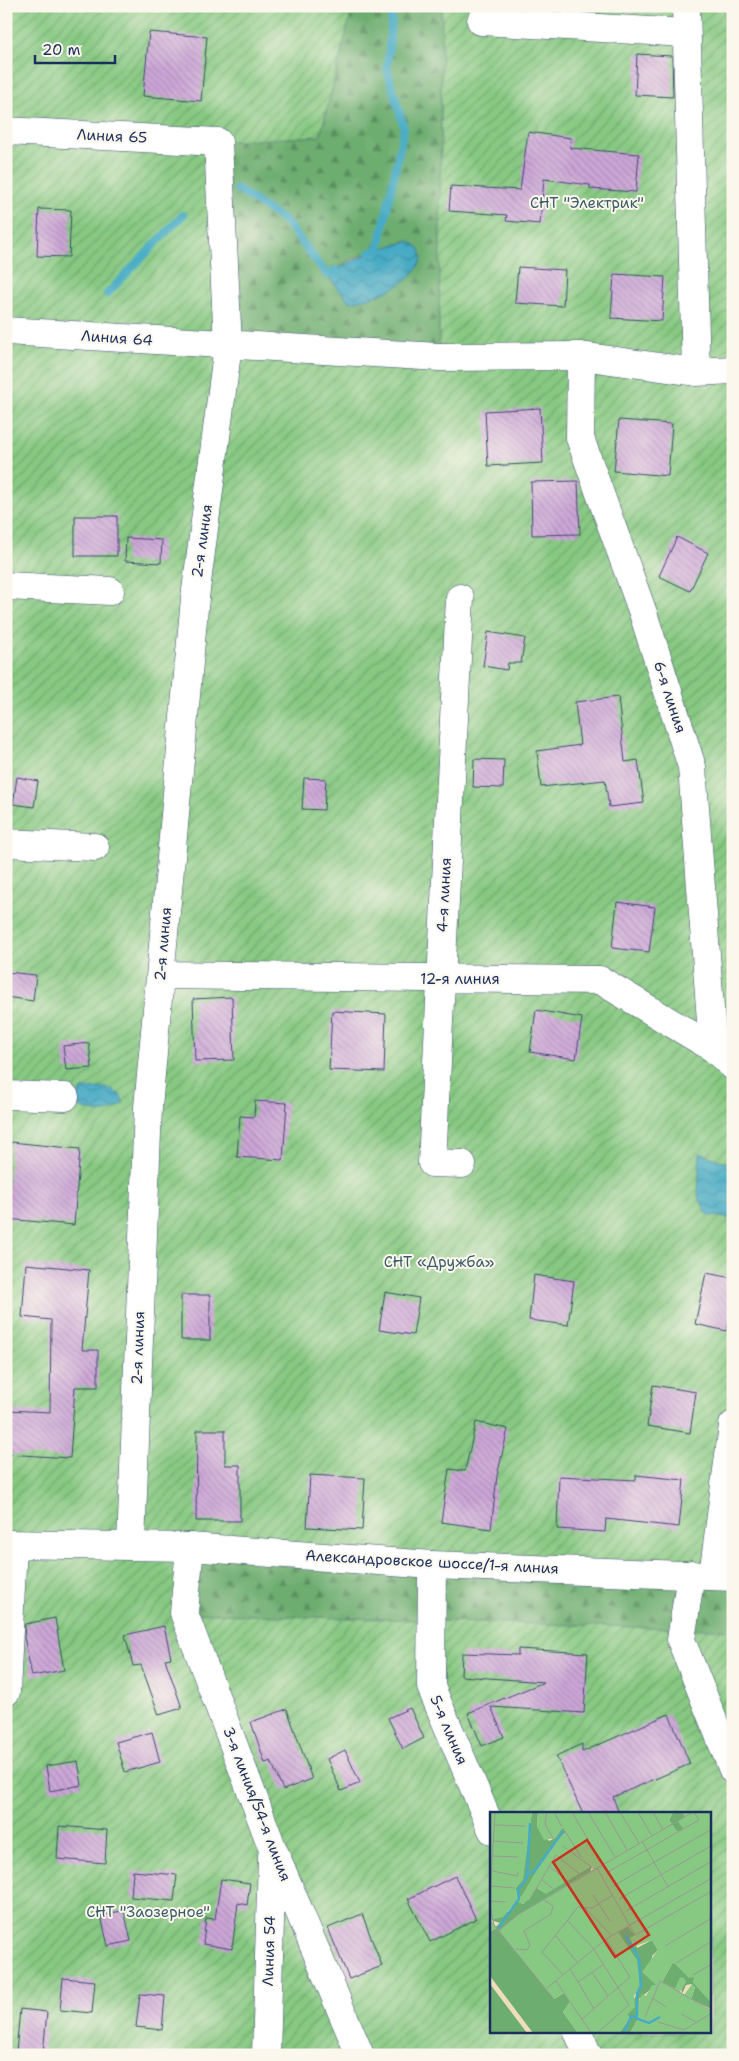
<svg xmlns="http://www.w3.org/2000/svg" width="739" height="2061" font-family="'Shantell Sans',sans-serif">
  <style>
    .forest { fill: url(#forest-firs); stroke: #446e67; fill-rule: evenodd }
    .garden { fill: url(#garden-furrows); stroke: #517c70; fill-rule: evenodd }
    .water { fill: url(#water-waves); stroke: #306d92 }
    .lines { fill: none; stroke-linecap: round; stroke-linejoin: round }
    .stream { stroke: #46abc5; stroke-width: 8 }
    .building { fill: url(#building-back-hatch) }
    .minor-casing { stroke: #3b496c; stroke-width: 29 }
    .tertiary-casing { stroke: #3b496c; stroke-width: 29 }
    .minor { stroke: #fff; stroke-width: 28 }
    .tertiary { stroke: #fff; stroke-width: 28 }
    .labels { text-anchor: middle; stroke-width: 4; stroke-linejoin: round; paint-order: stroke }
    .street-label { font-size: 15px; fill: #1b2f5e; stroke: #fbf7ec }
    .park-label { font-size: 15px; fill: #3b5d69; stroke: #fbf7ec }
    .inset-river { fill: none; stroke: #46abc5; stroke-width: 2.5 }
    .inset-road { fill: none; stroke: #9a9796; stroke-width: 1 }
    .view { fill: #c8321e; fill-opacity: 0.15; stroke: #c8321e; stroke-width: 2.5 }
    .inset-edge { fill: none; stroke: #1b2f5e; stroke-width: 2.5 }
  </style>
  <defs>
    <pattern id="forest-firs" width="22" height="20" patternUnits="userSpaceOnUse" patternTransform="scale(1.25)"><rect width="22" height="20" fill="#6dad70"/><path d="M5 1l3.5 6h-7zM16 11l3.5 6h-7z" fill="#598d5f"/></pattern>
    <pattern id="garden-furrows" width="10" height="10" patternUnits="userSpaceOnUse" patternTransform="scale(1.25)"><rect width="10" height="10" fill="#87c982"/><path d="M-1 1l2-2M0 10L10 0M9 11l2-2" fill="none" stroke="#6ea46e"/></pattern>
    <pattern id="water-waves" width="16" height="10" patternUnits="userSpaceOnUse" patternTransform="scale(1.25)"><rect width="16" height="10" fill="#46abc5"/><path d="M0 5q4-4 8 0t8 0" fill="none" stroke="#3a8ca3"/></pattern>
    <pattern id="building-back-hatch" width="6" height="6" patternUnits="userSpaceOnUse" patternTransform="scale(1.25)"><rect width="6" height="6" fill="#cda7d7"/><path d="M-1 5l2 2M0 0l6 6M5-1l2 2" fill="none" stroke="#a688b2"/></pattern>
  </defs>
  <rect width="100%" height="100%" fill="#fbf7ec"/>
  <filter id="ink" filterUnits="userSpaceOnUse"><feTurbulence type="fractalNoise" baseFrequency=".02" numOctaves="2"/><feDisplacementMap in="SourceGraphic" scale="10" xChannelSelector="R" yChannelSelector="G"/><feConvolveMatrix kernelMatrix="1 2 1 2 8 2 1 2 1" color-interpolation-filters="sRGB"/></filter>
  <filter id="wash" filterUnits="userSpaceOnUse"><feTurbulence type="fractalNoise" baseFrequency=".0096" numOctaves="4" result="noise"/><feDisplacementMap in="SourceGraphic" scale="20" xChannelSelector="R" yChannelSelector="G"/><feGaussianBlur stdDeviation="1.12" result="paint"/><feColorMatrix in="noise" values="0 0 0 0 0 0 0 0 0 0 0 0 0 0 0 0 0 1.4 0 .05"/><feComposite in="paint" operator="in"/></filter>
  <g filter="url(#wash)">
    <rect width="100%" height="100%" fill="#eeddbc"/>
    <path class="forest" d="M353,6h89l-3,351 -211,-12 -10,-203 102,-6zM379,248l-29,54 -23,-28 26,-15z
      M190,1547l543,30v53l-549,-17z"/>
    <path class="garden" d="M6,6h347l-33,130 -102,6 10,203 211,11 3,-350h291v1571l-543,-30 -6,66 549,17v425h-727zM492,1814h218v218h-218z"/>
    <path class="water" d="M410,241l10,8 2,10c-11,27 -45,38 -72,43l-23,-27c29,-17 51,-27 83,-34z
      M108,1088l12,7 4,8c-18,13 -27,11 -46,3v-10l4,-7z
      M700,1153l33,12v54l-25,-4 -10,-19z"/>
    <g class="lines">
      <path class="stream" d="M237,189l49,33 41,53 9,-5
        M370,253l9,-5 25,-120 -17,-59 6,-63
        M107,294l76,-79"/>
    </g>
    <g id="blocks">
      <path class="building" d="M149,32l58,5 -6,64 -58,-5z
        M637,54l35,2 1,41 -38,-2z
        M528,132l43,6 -1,10 69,6 -3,38 -46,-3v-4l-46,-6 -4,45 -34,-3 1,-6 -58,-4 2,-25 69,4z
        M39,209l32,1 -2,47 -32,-1z
        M518,267l47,3 -2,36 -48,-3z
        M614,274l51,3 -3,44 -51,-3z
        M540,408l3,55 -55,3 -3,-55z
        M619,420l53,4 -4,52 -54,-5z
        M578,481l2,53 -48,1 -1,-53z
        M75,516h42v40h-42z
        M677,537l31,16 -18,38 -31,-15z
        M126,538l36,2 -1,23 -36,-2z
        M488,632l37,6 -4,25h-13l-1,7 -24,-4z
        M618,697l7,65 13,-2 6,43 -35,4 -4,-27 -64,7 -4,-36 43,-6 -5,-43z
        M474,759l30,1 -1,28 -30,-1z
        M17,777l21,4 -4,26 -21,-3z
        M304,778l22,1 -2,31 -22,-1z
        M617,902l38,5 -6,45 -37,-4z
        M6,972l30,3 -3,26 -27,-4z
        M232,997l2,63 -39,1 -2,-62z
        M536,1010l46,8 -6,41 -46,-7z
        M332,1011l54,3 -2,58 -55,-2z
        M89,1043l3,25 -26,2 -3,-24z
        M255,1101l32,2 -4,57 -46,-3 3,-41 14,1z
        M11,1142l69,7 -6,76 -68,-6z
        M26,1264l63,6 -7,80h16v37h-23l-5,71 -64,-4v-44l44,2 1,-92 -29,-3z
        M706,1273l27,5v24l-6,29 -32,-7z
        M534,1275l40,6 -6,44 -39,-5z
        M385,1292l34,6 -6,37 -34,-5z
        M181,1295h29v45h-29z
        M653,1385l43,7 -6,41 -43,-7z
        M476,1422l32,7 -11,47 -6,53 -50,-7 8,-53 16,2z
        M197,1430h28v35h15v56h-44z
        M310,1475l55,3 -3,52 -55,-3z
        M636,1475l48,5 -5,47 -73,-8 -1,13 -48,-3 2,-53 77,4z
        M55,1618l9,52 -32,6 -8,-39 1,-13z
        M164,1626l7,32 -6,1 17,49 -23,7 -18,-50 -8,1 -8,-31z
        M518,1649l70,4 -4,60 -93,-6 13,30 -22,9 -14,-33 76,-31 -83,-6 1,-23 56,2z
        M410,1708l14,30 -21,11 -15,-31z
        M287,1709l25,70 -29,11 -12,-29 -6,2 -14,-41z
        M669,1714l21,50 -77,33 6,17h-36l-27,-58 26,-12v8z
        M152,1732l8,30 -35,10 -9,-30z
        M345,1750l15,33 -19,8 -14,-32z
        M78,1761l4,24 -32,6 -4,-25z
        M59,1826l48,4 -2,33 -48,-4z
        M133,1871l44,4 -3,26 -43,-4z
        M455,1876l21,43 -46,23 -22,-43z
        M221,1879l29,4 -3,22 -9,-2 -6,46 -29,-5 3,-26 9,1z
        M124,1910l7,31 -23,5 -7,-30z
        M362,1914l20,52 -33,13 -21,-51z
        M63,1978l32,3 -3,32 -32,-3z
        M140,1994l25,2 -3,34 -26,-3z
        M20,2009l27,3 -4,42 -27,-2z"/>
    </g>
  </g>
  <g filter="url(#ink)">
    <use href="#blocks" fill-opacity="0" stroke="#3b496c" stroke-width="1"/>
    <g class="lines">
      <defs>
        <path id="minor" d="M686,6l10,366
          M481,21l204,12
          M6,131l212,11 10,203 -33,253 -47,509 -17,438
          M6,331l433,26 142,-1 115,16 37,-2
          M581,356l-1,82 63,175 49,154 21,281
          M6,586l104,5
          M460,598l-28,565 30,1
          M6,843l89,4
          M161,975l439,5 113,68 20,18
          M6,1095l59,2
          M190,1547l-6,66 88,234 88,208
          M432,1565l-1,122 61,143
          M691,1574l-10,66 52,130
          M713,1575l20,-150
          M6,1692l7,-147
          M578,2032l10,23
          M266,2055l6,-199"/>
        <path id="tertiary" d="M6,1544l184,3 242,18 301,12"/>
      </defs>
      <use href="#minor" class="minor-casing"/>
      <use href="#tertiary" class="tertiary-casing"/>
      <use href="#minor" class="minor"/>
      <use href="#tertiary" class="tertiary"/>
    </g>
  </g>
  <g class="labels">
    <g class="street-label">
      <text transform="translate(112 136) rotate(3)" y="5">Линия 65</text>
      <text transform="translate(117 338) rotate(4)" y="5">Линия 64</text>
      <text transform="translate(202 541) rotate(-82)" y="5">2-я линия</text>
      <text transform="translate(670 697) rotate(72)" y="5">6-я линия</text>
      <text transform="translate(444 895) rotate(-87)" y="5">4-я линия</text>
      <text transform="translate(163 944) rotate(-85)" y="5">2-я линия</text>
      <text x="460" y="984">12-я линия</text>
      <text transform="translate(138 1348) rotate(-88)" y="5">2-я линия</text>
      <text transform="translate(432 1562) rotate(3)" y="5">Александровское шоссе/1-я линия</text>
      <text transform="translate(449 1730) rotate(67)" y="5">5-я линия</text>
      <text transform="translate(257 1804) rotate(69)" y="5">3-я линия/54-я линия</text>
      <text transform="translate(269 1951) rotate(-88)" y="5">Линия 54</text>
    </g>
    <g class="park-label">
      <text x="587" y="208">СНТ "Электрик"</text>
      <text x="439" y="1267">СНТ «Дружба»</text>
      <text x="148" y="1917">СНТ "Заозерное"</text>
    </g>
  </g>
  <g transform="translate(490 1812)">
    <rect width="221" height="221" fill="#eeddbc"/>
    <path d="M42,0h6l-1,15 12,14 6,-3 8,-11 3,5 -17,18 -28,48 -6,-9 7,-9zM183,0l12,1 -2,16 -6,3 -8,-12zM102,54l-38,133 10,-6 6,9 -7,10 15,21h-45l-43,-57v-44l10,-9 -9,-3 20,-10 6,-9 6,3 13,-16zM138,114l7,9 2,13 15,-8 6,10 -6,6 -2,23 7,5 -18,15 -1,20 -8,14 -12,1 12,-16 -3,-3 11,-24 -20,-59zM183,150l22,16 -2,4 18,20v7l-20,-10 4,-12 -4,-3 -5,1 -4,9 -1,-13 -6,8 -13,-7zM0,172l37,49 -37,-1z" fill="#6dad70"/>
    <path d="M0,0h42l-9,68 -8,9 6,8 28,-47 17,-18 -3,-5 -8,11 -11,2 -7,-13 1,-15h135l-4,8 8,12 6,-3 -5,-8 6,-4 -1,-5h28v190l-18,-20 1,-5 -5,1 -16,-16 -11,20 13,7 5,-12 4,1 2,4 -6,10 4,3 8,-11 3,3 -4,12 20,12v22h-81l8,-14 -1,-13 5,-12 4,2 6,-11h4l-14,-13 16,-22 -6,-10 -19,7 -3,-9 5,-3 -7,-9 -10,6 19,28 3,25 -6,11 1,11 -8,8 3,3 -12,16 -40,-1 -15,-21 7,-10 -6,-9 -10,6 -55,-68 18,-16 77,-46 -2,-3 -46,28 -10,-6 -6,11 -8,5 -5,-3 -14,16 -12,3 6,8 -7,4z" fill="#87c982"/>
    <path class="inset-river" d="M38,61l6,-1 29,-41M8,116l21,-29 -1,-9 9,-12 3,-55M145,206l14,5 11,-6M133,222l8,-17 6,-1v-23l4,-6 -2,-29 -14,-23"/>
    <path class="inset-road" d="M57,0l-2,12 9,16M64,0l8,15M82,0l30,52M98,0l27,45M115,0l22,38M130,0l19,31M148,0l14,24M163,0l10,18M4,13l31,1M221,17l1,23M75,19l16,26M3,29l30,2M152,29l26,46M73,34l31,23M3,44l25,1M59,54l21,17M107,56l38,67 77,-44M3,59l24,5 1,-4M118,60l91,-52 -5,-8M51,67l15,12M1,74l24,2M123,74l99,-57M103,83l17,26M0,86l5,-86M40,87l26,-44 26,21M129,87l92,-53M0,89l16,1M0,93l4,20 59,73M95,96l27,28M136,99l86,-50M77,108l26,28 36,57 -33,29M65,123l22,27M0,125l29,-23 174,-102M175,134l47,-28M26,137l11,1 3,-5 -6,-14 27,-17 2,-8 -10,-7M186,151l36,-22M80,157l8,13M102,160l16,24M73,163l-21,-23 36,-45 14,1 21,-13M203,163l19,-11M66,169l36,53M57,176l59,-49 106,-61M162,186l14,9M104,197l-16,-27 26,-18M191,202l15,8M155,205l15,-36 52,30M91,208l49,-43 -24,-38M168,210l26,8 28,-17"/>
    <path class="view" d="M97,28l62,95 -34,22 -62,-95z"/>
    <rect width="221" height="221" class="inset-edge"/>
  </g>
  <rect width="739" height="2061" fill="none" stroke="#fbf7ec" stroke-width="25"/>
  <path d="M35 55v8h80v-8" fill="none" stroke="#1b2f5e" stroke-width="2.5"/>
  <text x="42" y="55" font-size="15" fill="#1b2f5e" stroke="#fbf7ec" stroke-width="4" paint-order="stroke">20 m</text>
</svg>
